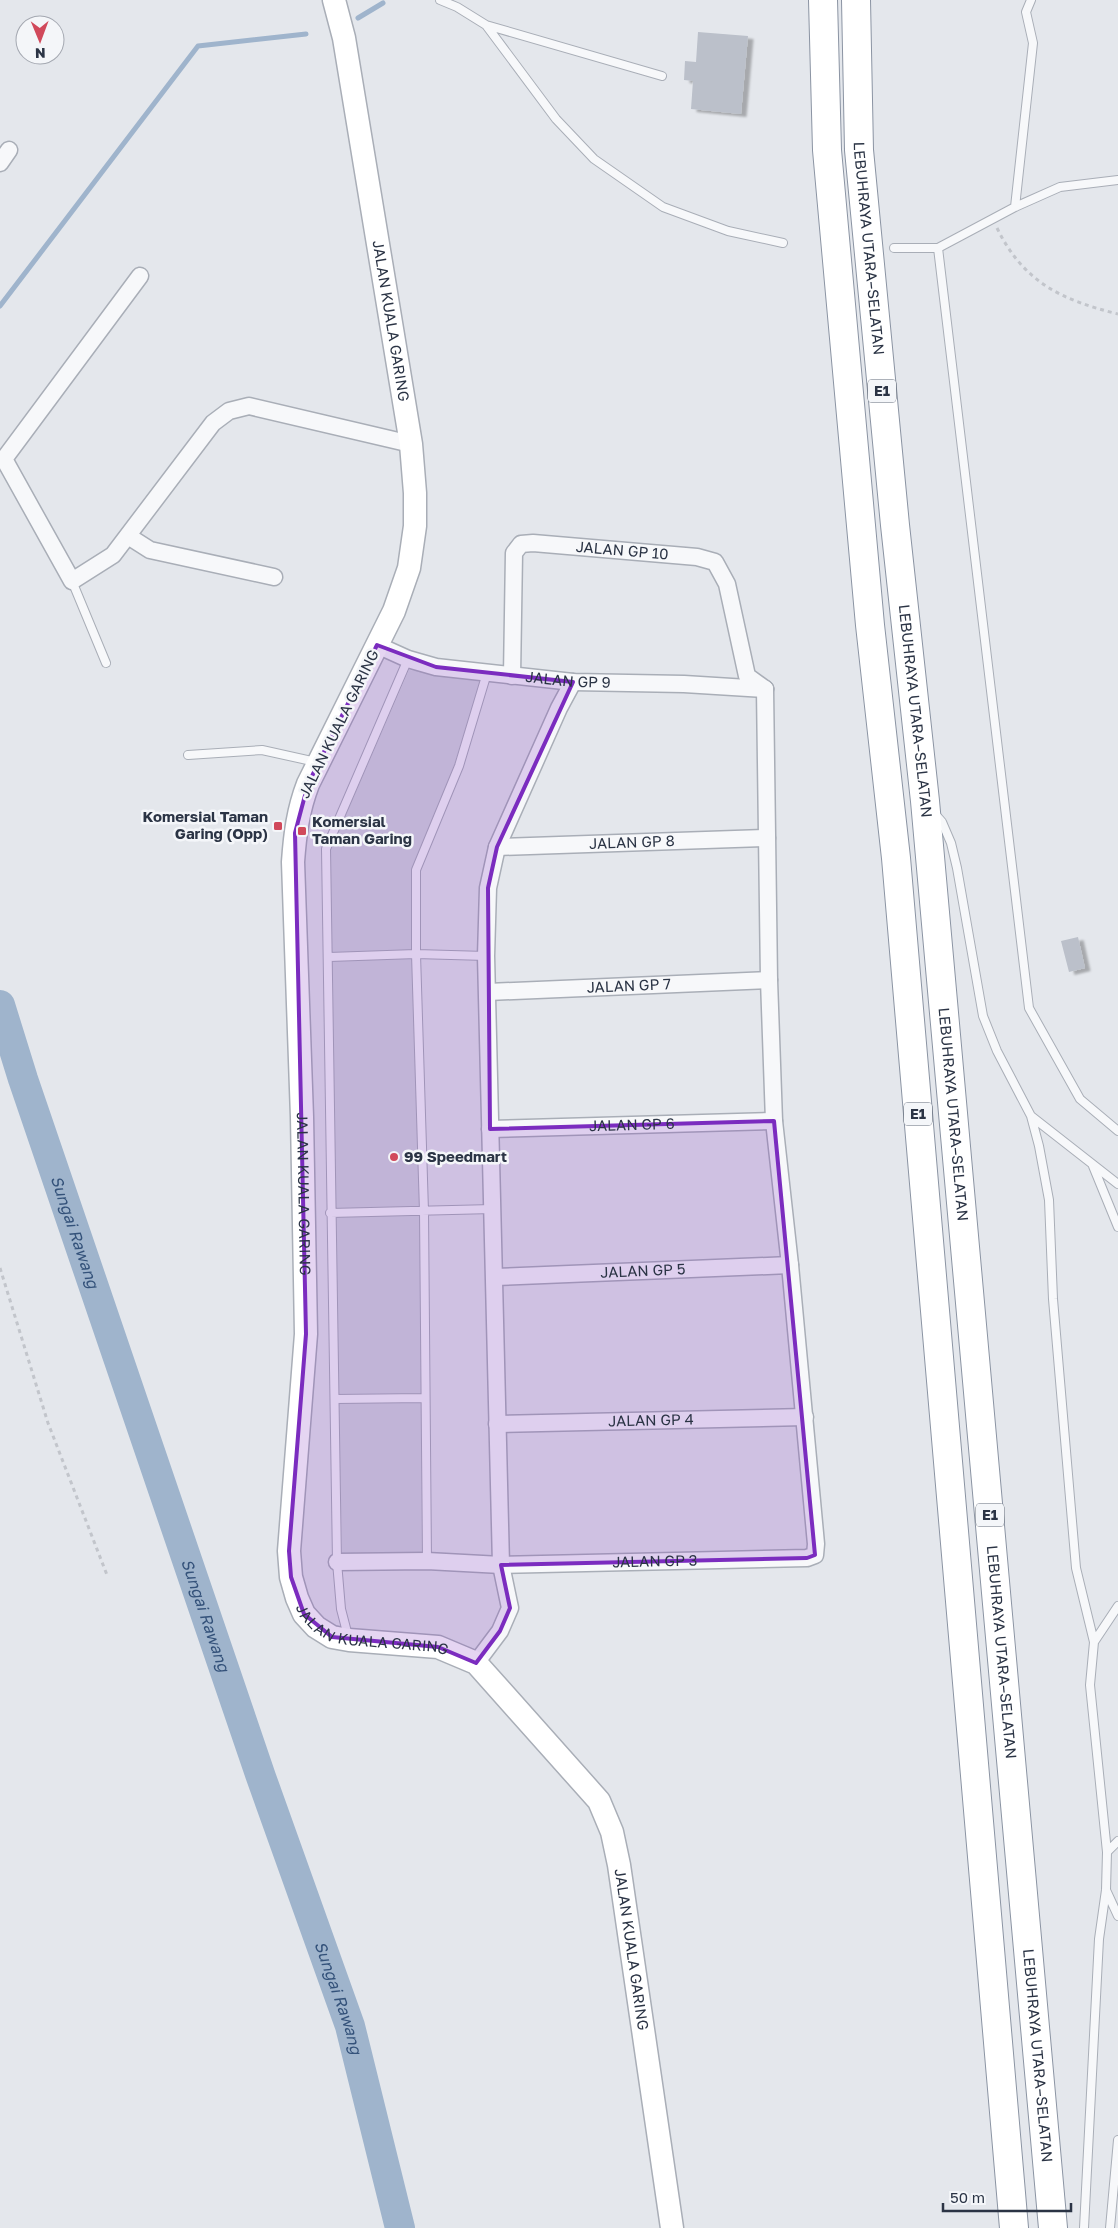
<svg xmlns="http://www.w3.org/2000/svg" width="1118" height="2228" font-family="'Golos Text',sans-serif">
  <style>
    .built { fill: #d2d6de }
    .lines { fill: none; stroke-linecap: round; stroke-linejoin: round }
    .stream { stroke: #9fb4cc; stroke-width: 5 }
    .river { stroke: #9fb4cc; stroke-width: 30 }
    .building { fill: #bbc0ca; filter: url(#shadow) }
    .lane-casing { stroke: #a9aeb7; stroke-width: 10 }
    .street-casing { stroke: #a9aeb7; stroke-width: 19 }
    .secondary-casing { stroke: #a9aeb7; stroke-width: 25 }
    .highway-casing { stroke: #8b94a3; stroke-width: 30 }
    .path { stroke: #c2c5cb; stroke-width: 3; stroke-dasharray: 4 4; stroke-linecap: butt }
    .lane { stroke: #f7f8fa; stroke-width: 8 }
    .street { stroke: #f7f8fa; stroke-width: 16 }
    .secondary { stroke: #fff; stroke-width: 22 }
    .highway { stroke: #fff; stroke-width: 28 }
    .marked { fill: #7b2cbf; fill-opacity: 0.2; stroke: #7b2cbf; stroke-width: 4; stroke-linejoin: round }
    .poi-dot { fill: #d1495b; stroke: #f4f6f9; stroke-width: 2 }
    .labels { text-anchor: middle; stroke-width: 5; stroke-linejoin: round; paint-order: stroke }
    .shield { fill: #f4f6f9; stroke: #676e7b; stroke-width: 1 }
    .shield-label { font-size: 14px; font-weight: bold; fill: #2b3445 }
    .street-label { font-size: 15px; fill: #2b3445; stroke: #f4f6f9 }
    .poi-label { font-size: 15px; font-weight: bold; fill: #2b3445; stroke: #f4f6f9; text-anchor: start }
    .water-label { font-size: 16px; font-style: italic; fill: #34527a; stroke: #f4f6f9 }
  </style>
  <defs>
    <filter id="shadow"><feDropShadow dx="5.5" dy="3" stdDeviation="1" flood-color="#0004"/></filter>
  </defs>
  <rect width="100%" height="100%" fill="#e4e7ec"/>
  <path class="built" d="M409,670l72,9 -27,87 -42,104 3,194 5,158 2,332 -80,1 -9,-397 -3,-307z"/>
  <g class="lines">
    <path class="stream" d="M358,18l25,-15
      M0,306l198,-260 108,-12"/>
    <path class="river" id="s1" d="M0,1005l23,74 238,698 89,249 50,202"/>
  </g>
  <path class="building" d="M698,32l50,4 -7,78 -50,-5 2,-28 -9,-1 1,-19 11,1z
    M1078,937l7,31 -16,4 -8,-31z"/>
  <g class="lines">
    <defs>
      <path id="lane" d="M440,0l17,7 29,18 70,94 38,40 69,48 65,24 55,12
        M486,25l176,51
        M1015,207l18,-164 -7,-31 5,-12
        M894,248h44l77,-41 45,-20 58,-7
        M938,248l91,760 51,91 38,32
        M72,581l34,82
        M188,755l74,-5 54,12
        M935,814l7,8 9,21 6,25 26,148 14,35 34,65 87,68
        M329,957l87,-3 70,2
        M1031,1116l8,30 10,54 4,99 23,269 18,74
        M1093,1166l25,61
        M330,1213l163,-4
        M335,1399l89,-1
        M427,1561l-3,-350 -8,-257v-84l43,-104 28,-93
        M348,1636l-7,-27 -4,-47 -11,-713 82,-190
        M1107,1852l-17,-167 4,-43 24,-36
        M1106,1890l12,26
        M1084,2228l15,-289 7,-49 1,-38 11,-11
        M1110,2228l8,-88"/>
      <g id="street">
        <path d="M0,163l9,-13"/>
        <path d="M140,276l-136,183 68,122 41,-26 100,-132 16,-12 20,-5 162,38"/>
        <path d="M128,536l22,14 124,27"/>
        <path id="s2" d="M377,645l31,14 28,8 137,15 111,2 81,5"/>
        <path id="s3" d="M512,676l2,-123 7,-9 12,-1 164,14 18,5 12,22 20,92 18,13"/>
        <path id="s4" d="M497,847l270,-9"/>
        <path id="s5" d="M488,992l281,-12"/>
        <path id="s6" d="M490,1129l284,-8"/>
        <path id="s7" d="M495,1277l295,-12"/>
        <path id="s8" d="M497,1424l308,-7"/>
        <path id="s9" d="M337,1562l90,-1 74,4 306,-7 8,-3 1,-11 -26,-279 -16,-144 -5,-141 -4,-291"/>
        <path d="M476,1663l24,-32 10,-23 -9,-43 -15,-609 2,-68 9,-41 62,-139 14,-26"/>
      </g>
      <g id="secondary">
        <path id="s10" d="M334,0l10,38 67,406 4,49v33l-6,42 -15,43 -86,173c-10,26 -13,50 -15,78l9,255 4,217 -17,217 2,26 6,21 7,16 12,13 16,10 17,3 89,7 38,16 123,138 13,31 7,33 53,363"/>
      </g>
      <g id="highway">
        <path d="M823,0l4,150 43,475 26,233 118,1370"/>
        <path id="s11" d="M856,0l3,150 36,375 30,276 128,1427"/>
      </g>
    </defs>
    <use href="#lane" class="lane-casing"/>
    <use href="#street" class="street-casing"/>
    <use href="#secondary" class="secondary-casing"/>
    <use href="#highway" class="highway-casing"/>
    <path class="path" d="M997,228c27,55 65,72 121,86
      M0,1268l48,155 59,152"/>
    <use href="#lane" class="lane"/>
    <use href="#street" class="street"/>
    <use href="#secondary" class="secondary"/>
    <use href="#highway" class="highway"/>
  </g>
  <path class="marked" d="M377,645l59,22 137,15 -76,165 -9,41 2,241 284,-8 41,434 -8,3 -306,7 9,43 -10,23 -24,32 -38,-16 -106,-10 -28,-23 -13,-37 -2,-26 17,-217 -11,-501 13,-49z"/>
  <g class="poi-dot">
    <rect x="273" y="821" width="10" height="10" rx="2.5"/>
    <rect x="297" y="826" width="10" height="10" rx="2.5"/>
    <circle cx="394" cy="1157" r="5"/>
  </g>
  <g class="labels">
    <g class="shield">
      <rect x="868" y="379.5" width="28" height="23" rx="4"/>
      <rect x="904" y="1102.5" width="28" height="23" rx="4"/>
      <rect x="976" y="1503.5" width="28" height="23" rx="4"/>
    </g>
    <g class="shield-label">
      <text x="882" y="396">E1</text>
      <text x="918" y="1119">E1</text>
      <text x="990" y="1520">E1</text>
    </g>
    <g class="street-label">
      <text dy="5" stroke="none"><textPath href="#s11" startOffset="249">LEBUHRAYA UTARA–SELATAN</textPath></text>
      <text dy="5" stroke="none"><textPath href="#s10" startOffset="326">JALAN KUALA GARING</textPath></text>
      <text dy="5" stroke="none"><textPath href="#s3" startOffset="236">JALAN GP 10</textPath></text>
      <text dy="5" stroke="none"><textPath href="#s2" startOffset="196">JALAN GP 9</textPath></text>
      <text dy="5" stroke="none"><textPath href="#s11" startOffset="714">LEBUHRAYA UTARA–SELATAN</textPath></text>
      <text transform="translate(339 724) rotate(-64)" y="5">JALAN KUALA GARING</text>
      <text dy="5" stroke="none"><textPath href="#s4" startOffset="135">JALAN GP 8</textPath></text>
      <text dy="5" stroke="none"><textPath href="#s5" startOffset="141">JALAN GP 7</textPath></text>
      <text dy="5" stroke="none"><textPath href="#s11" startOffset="1119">LEBUHRAYA UTARA–SELATAN</textPath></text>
      <text dy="5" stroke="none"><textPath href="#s6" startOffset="142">JALAN GP 6</textPath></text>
      <text dy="5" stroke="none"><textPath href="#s10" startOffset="1226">JALAN KUALA GARING</textPath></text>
      <text dy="5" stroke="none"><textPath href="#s7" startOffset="148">JALAN GP 5</textPath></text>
      <text dy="5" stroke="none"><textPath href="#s8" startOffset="154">JALAN GP 4</textPath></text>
      <text dy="5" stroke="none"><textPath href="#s9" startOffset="318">JALAN GP 3</textPath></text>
      <text dy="5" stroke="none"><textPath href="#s10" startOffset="1721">JALAN KUALA GARING</textPath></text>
      <text dy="5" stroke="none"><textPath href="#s11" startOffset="1659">LEBUHRAYA UTARA–SELATAN</textPath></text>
      <text dy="5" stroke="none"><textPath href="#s10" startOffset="2171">JALAN KUALA GARING</textPath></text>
      <text dy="5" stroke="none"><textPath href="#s11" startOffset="2064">LEBUHRAYA UTARA–SELATAN</textPath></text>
    </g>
    <g class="poi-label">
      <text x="268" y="822" text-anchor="end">Komersial Taman<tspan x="268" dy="17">Garing (Opp)</tspan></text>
      <text x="312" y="827">Komersial<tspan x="312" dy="17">Taman Garing</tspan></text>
      <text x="404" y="1162">99 Speedmart</text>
    </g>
    <g class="water-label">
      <text dy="6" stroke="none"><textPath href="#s1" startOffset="239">Sungai Rawang</textPath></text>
      <text dy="6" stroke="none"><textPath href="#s1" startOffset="644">Sungai Rawang</textPath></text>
      <text dy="6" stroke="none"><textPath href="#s1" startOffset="1049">Sungai Rawang</textPath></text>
    </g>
  </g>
  <g transform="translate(40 40) rotate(179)"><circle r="24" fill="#f4f6f9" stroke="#a4a8b1"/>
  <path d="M0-4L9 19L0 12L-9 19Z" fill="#d1495b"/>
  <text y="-8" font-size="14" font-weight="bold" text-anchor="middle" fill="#2b3445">N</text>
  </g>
  <path d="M943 2203v8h128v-8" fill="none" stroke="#2b3445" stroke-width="2.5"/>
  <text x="950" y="2203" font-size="15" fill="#2b3445" stroke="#f4f6f9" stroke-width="4" paint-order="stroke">50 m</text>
</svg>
